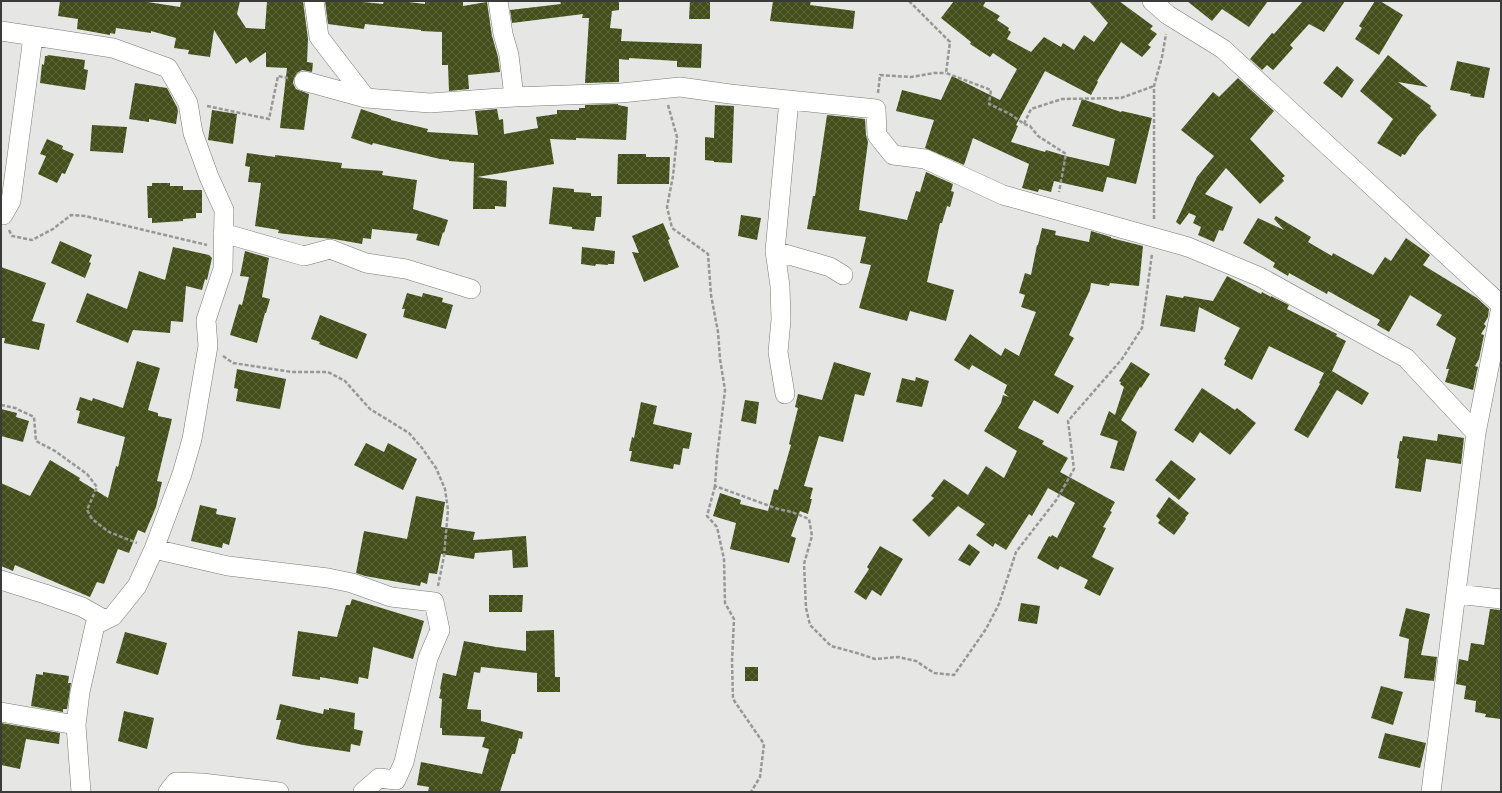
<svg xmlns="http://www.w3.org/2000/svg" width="1502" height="793" font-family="Poppins,sans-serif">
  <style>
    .building { fill: url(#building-cross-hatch) }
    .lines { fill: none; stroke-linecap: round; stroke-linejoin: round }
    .minor-casing { stroke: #797977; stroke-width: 20 }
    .path { stroke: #979896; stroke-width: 2.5; stroke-dasharray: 4 2; stroke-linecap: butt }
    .minor { stroke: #fff; stroke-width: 19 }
  </style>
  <defs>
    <pattern id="building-cross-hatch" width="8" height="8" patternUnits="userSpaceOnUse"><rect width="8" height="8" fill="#434f1a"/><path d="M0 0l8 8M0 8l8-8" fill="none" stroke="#5d663c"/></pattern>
  </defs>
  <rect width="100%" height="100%" fill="#e6e7e4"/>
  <path class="building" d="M60,1h81l39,6 1,-6h59l-3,13 9,14 19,1 2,-28h36l5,38 -1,23 6,1 -1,9 -10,-2 -5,3 -3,5 -1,5 3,6 13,5 -5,36 -24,-2 7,-60 -21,-1v-15l-16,11 -4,-6 -10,7 -22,-34 -4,27 -22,-3 1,-4 -15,-2 2,-10 -25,-7v2l-35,-5 -1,6 -5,-1v2l-33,-6 1,-10 -20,-3z
    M325,1h28l30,3 1,-3h16l25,3v-3h38v5l24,-4 5,34 6,21 2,15 -32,3 1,14 -20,2 -1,-26h-6v-33l-21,-1v-1l-56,-6 -1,5 -36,-5z
    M560,1h59v9l-7,1 -2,17 12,1 -1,12 81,3 -1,24 -24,-1v-6l-48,-3v2l-10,-1v23l-34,1 4,-65h-7l1,-4 -71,9 -2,-13 51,-6z
    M690,1h20v18h-21z
    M773,1h38l-1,4 45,6 -2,18 -83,-8z
    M954,1h32l-3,5 17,10 -3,4 12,8 -1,2 3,2 -4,7 24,13 13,-15 17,10 2,-4 11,7 10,-15 10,7 14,-19 -19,-22h30l34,25 -3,3 7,5 -9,11 3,2 -9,10 -21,-15 -24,39 1,1 -7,13 -46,-24 -29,54 2,1 -7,16 34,10 1,-2 20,6 43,10 6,-27 -43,-13 10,-27 39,13 1,-1 30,7 -16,66 -29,-7 -4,15 -49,-11 -3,11 -12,-3 -1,3 -16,-4 7,-24 -56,-26 -9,27 -39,-17 9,-28 -38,-9 6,-21 39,10 11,-24 48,24 17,-31 -24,-16 -3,4 -20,-13 1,-2 -30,-24z
    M1187,1h81l-19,26 -27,-18 -10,12z
    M1303,1h42l-21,31 -15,-8 -19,21 3,3 -17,19 -3,3 -6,-5 -5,5 -12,-11 22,-26 2,1z
    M1375,1h5l23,14 -24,40 -24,-16 7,-11 -3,-2z
    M48,55l37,5 -1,9 4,1 -3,20 -45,-7 2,-19 2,1 1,-9h2z
    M1388,55l40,32 -30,-5 33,24 -1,2 7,7 -19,21 -13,19 -3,-1 -1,3 -24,-14 16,-24 -33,-28z
    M1457,61l33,7 -6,30 -14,-2 1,-2 -21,-4z
    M1337,66l17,14 -12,18 -19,-15z
    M1238,78l36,33 -24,28 35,37 -3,2 2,3 -24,23 -34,-36 -21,26 28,13 -10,24 -4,-1 -5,12 -16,-7 3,-8 -8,-4 3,-7 -7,-3 -9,12 -4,-3 21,-45 17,-21 -33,-26 32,-38 6,5z
    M135,83l32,5 10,19 1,4 -2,13 -27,-5v3l-20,-3z
    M618,104v1l10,2 -2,33 -50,-2v2l-26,-1 4,25 -77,13 30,4 -1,26 -11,-1v3h-22l1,-46 -25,-2v-1l-9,-1 -67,-16 -1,2 -21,-7 10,-29 30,10v1l37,9 -1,3 51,3 -3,-24 22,-2 2,11 4,-1 1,15 34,-6 -2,-11 21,-3v-4h22v-2h6v-3z
    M715,105l19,1 -2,57 -18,-1v-1l-9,-1v-23l9,1z
    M212,110l25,4 -4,30 -25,-4z
    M827,115l38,4 1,16 2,7 -9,68 48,10 9,-29 4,1 6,-20 27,12 -2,7 3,1 -4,15 -3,-1 -5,17h-2l-13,59 27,8 -8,31 -36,-10 -3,10 -48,-13 12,-43 -11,-2 6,-26 -59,-8 6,-33h2z
    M92,125l35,2 -4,26 -33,-2z
    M47,139l16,7 -1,3 12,5 -9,20 -3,-1 -5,10 -19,-9 8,-18 -6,-2z
    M247,153l28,4v-2l67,8 -1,5 42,3 -1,4 35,5 -4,29 35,11 -4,13 -1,-1 -4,14 -23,-6 2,-6 -46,-5 -1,10 -8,-1 -1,6 -28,-5 -24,-2 -32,-4 1,-3 -24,-4 6,-43 -13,-1 2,-15 -5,-1z
    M618,154h28v3h24l-1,27h-52z
    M152,183h18v3h13v4h19v23h-6v5l-13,1v2l-31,2v-5h-4l-1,-32h5z
    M553,187l21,2v3l17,1v3h11l-1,21h-5l-2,14 -22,-2v-2l-23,-3z
    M741,215l20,3 -4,22 -19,-4z
    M1276,216l35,21 -3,5 24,14 1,-3 40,22 12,-18 6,4 15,-23 24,17 -7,10 54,33 12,11 -1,8 -4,7 2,2 -5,8 3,1 -5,24 -4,7 3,1 -5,23 -28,-8 4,-13h-3l10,-31 -20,-13 6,-10 -32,-20 -21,37 -12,-7 3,-5 -52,-29 -1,3 -38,-21 -1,3 -15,-9 2,-4 -32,-20 15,-25 26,12 -10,-11z
    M663,223l7,16 -2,1 11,27 -35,15 -12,-30 7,1 -7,-17z
    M1042,228l14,3 -1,4 34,7 2,-11 20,6v1l32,8 -4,40 -29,-3 -1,3 -18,-3 -1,7 -21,45 5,3 -20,37 20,11 -16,28 -24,-14 -16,28 26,13 -2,3 26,14 -8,14 55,30 -5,9 2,1 -9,15 3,1 -14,29 22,11 -14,28 -16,-8 4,-8 -28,-14 -2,4 -21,-12 12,-22 2,1 1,-2 5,3 18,-35 -27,-15 -16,28 -3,-2 -23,36 -11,-7 -2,4 -17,-12 9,-11 -27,-18 -29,31 -17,-17 22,-22 -3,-2 13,-17 24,16 18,-29 18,12 13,-27 -33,-20 17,-28 2,-8 6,2 -5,-4 3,-8 -35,-20 -3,5 -15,-10 16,-26 31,22 4,-8 14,8 17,-44 -15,-5 4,-12 -6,-2 6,-20 6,2 6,-30h1z
    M60,241l32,14 -3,7 2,1 -6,15 -34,-15z
    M173,247l36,8 3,3 -5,22 -2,-1 -3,11 -16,-4 -3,36 -12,-1 -1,12 -37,-3 -5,13 -52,-21 11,-29 40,16 12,-38 26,9z
    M582,247l33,4 -1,13h-6v1l-12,-1 -1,2 -14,-2z
    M245,251l24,7 -7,39 8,2 -4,14h-1l-8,30 -27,-8 9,-31 3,1 7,-28 -9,-1z
    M1,267l45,16 -14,38 13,3 -6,26 -35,-7 1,-5h-4z
    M1227,276l34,18 1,-2 9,5v-1l18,9 -2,4 50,25 -1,2 10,5 -14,30 37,22 -7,12 -25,-15 -29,48 -14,-8 26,-46 -1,-1 5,-10 -55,-27 -17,34 -28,-15 2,-5 -2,-1 16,-31 -41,-21 -4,25 -35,-6 6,-31 17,3 1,-2 29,5z
    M407,293l15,4 1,-4 20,5 -1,4 11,3 -7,24 -43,-12 2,-8h-3z
    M320,315l47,19 -10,25 -38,-15 1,-2 -9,-3z
    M137,361l23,7 -12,42 10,3v3l14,3 -15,62 5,1 -6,25 -11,26 -7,-3 -9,23 -11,-4 -14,35 -7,-2 -7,15 -75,-32 -2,6 -12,-5v-83l29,13 20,-36 30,18 -1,2 29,18 8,-32 2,1 7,-30 -48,-14 3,-12 -4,-1 4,-13 12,4 1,-3 30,10z
    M834,362l37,11 -7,23 -9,-2 -12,48 -24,-6 -15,50 9,2 -3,11h2l-4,15 -8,-3 -9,25 5,2 -7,25 -59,-14 6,-26 -23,-7 7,-23 21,7 -1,4 28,7 6,-22 4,1 13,-45 -2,-1 9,-36 -3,-1 3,-13 24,6z
    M1131,362l19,12 -9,14 -1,-1 -19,33 16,12 -13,39 -14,-3 8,-27 -18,-6 9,-24 6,4 9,-28 -4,-3 1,-2 -2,-1z
    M237,369l49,10 -6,30 -44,-8 2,-12 -4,-1z
    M916,377l13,4 -7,26 -26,-5 6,-24 13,3z
    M1202,388l33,22 2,-2 19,15 -26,32 -30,-23 -7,11 -19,-13z
    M745,400l14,2 -3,22 -15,-3z
    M641,402l16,4 -4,18 39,9 -3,16 -6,-1 -3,17 -6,-1 -1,5 -43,-8 2,-10h-3l3,-14 2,1z
    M1,409l16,4 -1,4 13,4 -6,21 -22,-6z
    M1438,434l26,4 -3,26 -35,-5 -5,33 -26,-4 4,-29 -2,-1 3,-17h2l1,-5 34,5z
    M366,443l18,9 4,-9 29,16 -14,31 -49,-25z
    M1171,460l25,19 -17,21 -24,-20z
    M416,496l29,6 -4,25 34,5 -2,8 53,-4 2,31 -15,1 -1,-18 -37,3 -1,6 -33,-5 -4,20 -8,-1 -2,11 -6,-2 -1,4 -55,-10 -9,-3 8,-42 43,8z
    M1169,497l20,16 -4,5 1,1 -12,16 -16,-12 2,-3 -4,-4z
    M200,505l17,4 -1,5 20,4 -7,27 -6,-2 -1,5 -31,-7z
    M969,544l11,8 -10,14 -12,-6z
    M880,546l23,13 -22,37 -9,-6 -6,10 -12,-8 15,-23 -2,-2z
    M489,595h34l-1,17h-33z
    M352,599l72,22 -11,38 -40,-12 -5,32 -9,-2 -1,7 -38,-7v3l-28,-4 6,-45 39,6 9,-32h4z
    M1021,603l19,3 -3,18 -19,-3z
    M1406,608l24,6 -9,41 16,2 -3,24 -30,-3 5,-39 -10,-3z
    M1490,609l11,1v109l-16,-2 1,-3 -11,-2 1,-11 -12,-2 2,-13 -10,-2 3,-25 9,2 3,-18 13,2z
    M554,630l1,47h5v15h-23v-19l-56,-6 -1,6 -6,-1 -7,37 14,1v11l42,11 -1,7 -3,-1 -4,16h-3l-12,38h-72l1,-5 -12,-2 4,-23 61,12 7,-25 -7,-2 3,-10 -43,-2v-7h-2l2,-29 -3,-1 2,-8 -1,-1 3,-16 13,3 8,-35 32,6 30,4v-20z
    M125,632l42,11 -9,32 -42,-12z
    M745,667h13v14h-13z
    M43,672l26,4 -1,7h3l-4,26h-4v3l-32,-6 5,-32 7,1z
    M1381,686l22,6 -10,33 -22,-7z
    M280,704l43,10 1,-5 5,1v-2l26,5 -1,16 9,2 -3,15 -9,-2 -1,8 -47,-7 -27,-6 5,-19h-5z
    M124,711l30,7 -7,31 -29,-8z
    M1,723l59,10 -1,11 -33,-5 -6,30 -19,-4z
    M1385,733l41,10 -6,25 -42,-10z"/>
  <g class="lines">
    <defs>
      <path id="minor" d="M314,1l5,36 47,61
        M498,1l5,33 6,21 5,42
        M1152,1l16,14 55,34 278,256
        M1,31l112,17 55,20 20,35 5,30 16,44 15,33 -1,59 -17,51 2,26 -16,93 -10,35 -28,75 -17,37 -24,30 -18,9 -15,67 -4,33 5,67
        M304,81l62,17 64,5 84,-6 107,-4 59,-6 50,7 146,15 1,26 16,20 32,4 78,36 185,52 72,30 146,81 70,75
        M3,215l8,-14 22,-164
        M223,233l81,23 26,-7 36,14 40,6 65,20
        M775,251l55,16 13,8
        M785,394l-7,-42 3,-32 -1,-34 -5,-35 14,-151
        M154,549l74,17 100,12 24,5 39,14 43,5 6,28 -12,28 -24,104 -8,18 -17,-2 -16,14
        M1,580l44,14 37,13 23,13
        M1457,594l44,5
        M1,712l75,13
        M168,792l8,-10 26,1 77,9
        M1431,792l45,-359 25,-126"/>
    </defs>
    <use href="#minor" class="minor-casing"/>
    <path class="path" d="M909,1l41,41 -4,31 45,17 -2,14 21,10 14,10 6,2 8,10 28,18 -7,38
      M878,93l2,-18 31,2 23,-4h12
      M668,105l9,32 -4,39 -6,31 5,21 36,26 3,41 7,37 2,27 5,31 -8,67 -2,29 63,23 14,3 17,7 3,17 -8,28 2,44 4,17 21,21 26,7 18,6 23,-2 18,4 18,12 20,2 32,-46 13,-25 17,-52 41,-53 17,-30 -6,-48 54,-62 20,-31 10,-74
      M207,106l62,13 9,-43 10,2
      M1024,124l7,-15 31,-10 59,-1 33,-12
      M1154,219v-133l8,-29 4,-23
      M9,230l3,6 20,4 21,-11 18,-14 14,1 122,29
      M223,356l10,7 59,9h36l17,9 25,28 39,24 13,15 14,20 9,21 3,21 -4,46 -6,30
      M1,405l14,3 19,9 2,24 19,10 32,23 10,13 -10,23 5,9 17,13 28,11
      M715,486l-8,30 10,11 7,32 1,44 9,16 -2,43 1,37 31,45 -4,33 -9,15"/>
    <use href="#minor" class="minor"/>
  </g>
  <rect width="1502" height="793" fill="none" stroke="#3b3b3a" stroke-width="4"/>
</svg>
